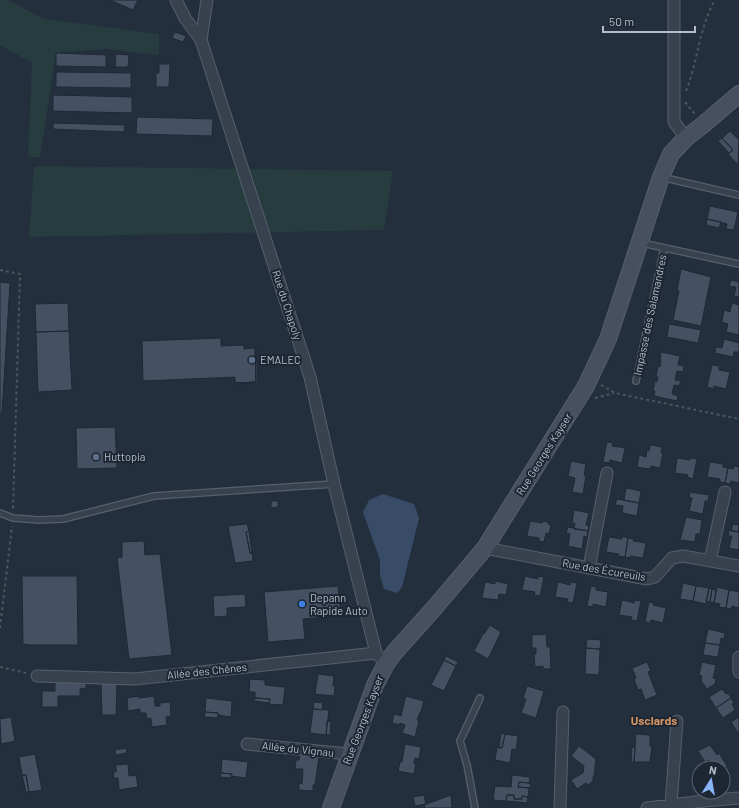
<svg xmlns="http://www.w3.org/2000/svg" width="739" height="808" font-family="Barlow,sans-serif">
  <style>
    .green { fill: #263c3f }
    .water { fill: #394c67 }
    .building { fill: #455162; stroke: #1f2835 }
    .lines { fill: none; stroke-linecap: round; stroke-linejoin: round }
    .lane-casing { stroke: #565f6c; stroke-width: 8 }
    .street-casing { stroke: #565f6c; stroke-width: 13 }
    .secondary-casing { stroke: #565f6c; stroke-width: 18 }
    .path { stroke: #44595c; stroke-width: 2; stroke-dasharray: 3 3; stroke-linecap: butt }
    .lane { stroke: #38414e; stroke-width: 5.5 }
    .street { stroke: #38414e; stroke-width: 11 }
    .secondary { stroke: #465061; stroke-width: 16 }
    .service-dot { fill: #5c6f8a; stroke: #1d2633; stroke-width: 1.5 }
    .shop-dot { fill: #3f7fe0; stroke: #1d2633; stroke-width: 1.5 }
    .labels { text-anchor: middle; stroke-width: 4; stroke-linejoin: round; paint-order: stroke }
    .street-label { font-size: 11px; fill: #b4bcc9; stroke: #1d2633 }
    .poi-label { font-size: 11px; fill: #b4bcc9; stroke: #1d2633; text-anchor: start }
    .neighbourhood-label { font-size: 12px; font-weight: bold; fill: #d59563; stroke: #1d2633 }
  </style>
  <rect width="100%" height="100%" fill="#242f3e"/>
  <path class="green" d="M0,0h8l36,19 115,15v21l-54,-6 -49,4 -16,104h-12l4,-94 -32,-18z
    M34,166l359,5 -9,59 -355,7z"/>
  <path class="water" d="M383,494l31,10 5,14 -17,69 -5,6 -13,-4 -4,-14v-15l-17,-48 6,-12z"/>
  <path class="building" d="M110,0h28l-5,10z
    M175,32l11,4 -3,6 -11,-4z
    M56,53l50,2v12l-50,-1z
    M116,54l13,1 -1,12h-13z
    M159,64h11l-1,23h-13v-14h3z
    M56,72l75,1v15l-75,-1z
    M53,95l79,2v16l-79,-2z
    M137,117l76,2 -1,17 -76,-2z
    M53,123l72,2 -1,7 -71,-3z
    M730,131l9,9 -1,25 -10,-11 5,-4 -11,-12z
    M722,138l11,12 -4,3 -11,-12z
    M710,206l28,6 -4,18 -8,-1 1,-5 -20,-5z
    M707,219l14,3 -2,6 -13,-3z
    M681,269l30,8 -10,49 -28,-6 6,-29 -2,-1z
    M731,280l8,2v15l-5,-1 2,-9 -7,-1z
    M0,282l10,1 -8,130h-2z
    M68,303l1,28 -33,1 -1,-28z
    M732,303l7,2v30l-13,-3 2,-8 -6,-2 2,-12 6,2z
    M669,324l32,6 -3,13 -31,-6z
    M69,331l3,59 -34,2 -2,-60z
    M221,338v8l23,-1v4l11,-1 1,34 -21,1v-6l-92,4 -1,-40z
    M724,339l15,4v9h-5l-1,5 -18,-4 1,-6 6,1z
    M255,348h1l2,35 -23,1v-1l21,-1z
    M661,352l19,4 -2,9 6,1 -1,6 -6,-1 -2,9 6,1 -2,5 -5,-1 -2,9 6,2 -1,5 -23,-5 1,-5h-2l2,-10 2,1 1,-5 -2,-1 2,-10 2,1 1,-6h-1z
    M712,365l7,1v4l11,2 -4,17 -12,-3v3l-7,-2z
    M115,427l2,41 -40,1 -1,-41z
    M607,442l6,1 -1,3 13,2 -3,15 -12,-3 -1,3 -6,-1z
    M652,445l9,2 1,2 -1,4h2l-3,15 -9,-2 -1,3 -13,-2 2,-12 7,2 1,-7 2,1 1,-5z
    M677,458l13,2 1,-2 6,1 -4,20 -6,-2 1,-2 -13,-2z
    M571,461l15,3 -2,11h2l-3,19 -11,-2 3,-14 -7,-2z
    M710,462l13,2v3l5,1 -3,15 -5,-1v-3l-13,-2z
    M734,466l5,1v16l-8,-2 -1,3 -5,-1 3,-15 5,1z
    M626,488l15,3 -2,12 -15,-3z
    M690,492l19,3 -1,6h-3l-2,13 -14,-3 3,-13 -3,-1z
    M617,499l22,4 -2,13 -15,-3 1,-7 -8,-1z
    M271,501h7v6l-7,1z
    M574,510l15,3 -3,12 3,1 -1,5 -14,-2 1,-6h-3z
    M686,517l16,3 -2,14h-4l-1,8 -15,-2z
    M530,521l12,2 1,-2 5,1v2l3,1 -2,9 -3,-1 -2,9 -5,-1v-3l-12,-2z
    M247,524l2,7 -3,1 4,21h2l1,8 -18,2 -7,-37z
    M733,524l6,1 -1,7 -7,-1z
    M568,527l20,4 -1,6 -3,-1 -2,13 -14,-3 2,-12 -4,-1z
    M729,530l10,2v18l-10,-2 3,-12h-4z
    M249,531l3,22h-2l-4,-21z
    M622,536l6,2 -3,19 -7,-1 1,-2 -13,-2 3,-15 13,2z
    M628,538l6,1 -1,2 13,2 -3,15 -13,-2v2l-5,-1z
    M144,541l1,14 15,-1 12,101 -43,4 -12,-101 5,-1v-15z
    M22,576h55l1,69h-47l-8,-1z
    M525,576l13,3v-3l6,1 -4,19 -6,-1 1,-3 -13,-2z
    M495,581l13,3 -2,11 -7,-1 -1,6 -16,-2 3,-16 10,2z
    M558,582l12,3 1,-3 6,1 -4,20 -6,-1 1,-3 -13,-2z
    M683,583l13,3 -3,15 -13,-2z
    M338,586l3,30 -38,3 2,20 -37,3 -4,-50z
    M591,586l5,1v3l12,2 -2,15 -13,-3v3l-6,-1z
    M696,586l13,2 -3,16 -13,-3z
    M717,587l12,3 -3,18 -7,-1 1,-3 -6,-1z
    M709,588l3,1 -2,13 -4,-1z
    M712,589l4,1 -2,13 -4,-1z
    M729,590l10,2v16l-7,-2 -1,3 -5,-1z
    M245,594l1,13 -19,1v8l-13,1 -1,-21z
    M622,600l12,3 1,-3 6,1 -4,20 -6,-1 1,-3 -13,-2z
    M649,602l5,1 -1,2 13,3 -3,15 -12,-3 -1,3 -5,-1z
    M490,625l11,7 -13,27 -14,-8 9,-17h1z
    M708,629l17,4 -1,6 -3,-1 -1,7 -15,-2z
    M546,634l1,13h3l1,22h-8v-3l-8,1 -1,-13h2v-6h-4v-13z
    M587,639l14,1 -1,9 -14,-1z
    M705,643l15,2 -2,12 -15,-2z
    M586,648l14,1 -1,26 -14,-1z
    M446,656l12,6 -2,4 -12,-6z
    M444,660l12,6 -12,25 -13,-6z
    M647,662l4,9 -3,1 9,23 -12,5 -4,-11 -3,1 -4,-11 2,-1 -4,-10z
    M702,662l14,3 -3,13 3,1 -1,5 -8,5 -6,-8 1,-5 -3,-1z
    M318,674l16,2 -1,10h2l-1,10 -19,-2z
    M250,679l15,1v5l20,2 -2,18 -14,-1 1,-5 -15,-1v-6h-6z
    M55,682l31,1v5l-6,1v7h-22v11h-16v-16h13z
    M101,683h16l-1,32h-14z
    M527,686l17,5 -8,27 -15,-5 5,-14 -3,-1z
    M722,689l4,5 2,-1 3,5 -15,10 -7,-11z
    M139,696v2l15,-2 1,10h5v-3l10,-1 1,14 -5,1 1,8 -15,2 -1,-9 -4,1 -1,-6h-6v-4l-12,2 -1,-13z
    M406,696l18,5 -3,11h-1l-3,8 2,1 -4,16 -13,-4 3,-8 -5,-2v2l-8,-2 2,-9 7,2z
    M206,698l26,3 -1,16 -13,-2v-2l-13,-1z
    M255,698l15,1 -1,4 -15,-2z
    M731,698l3,5 -2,1 3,6 -12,8 -7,-10z
    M314,702l9,1 -1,7 -9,-1z
    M313,709l16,1 -3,25 -16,-2z
    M205,712l13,1v5l-14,-1z
    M11,717l4,24 -14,3 -1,-25z
    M739,717v16h-1l-7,-11z
    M327,721l4,1 -1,13h-4z
    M501,733l4,1 -3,14h-3z
    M505,734l13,2 -2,14 -4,-1 -2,14 -15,-3 2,-13 5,1z
    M636,734l14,1v11h2l-2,16h-16z
    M405,744l16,3 -2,12 -4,-1 -1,6h2l-2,10 -16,-3 2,-9h2z
    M710,745l7,10 2,-2 8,13 -4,2h-9l-5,-8 -4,2 -7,-11z
    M579,746l17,13 -2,18h-1v4l-5,4 -2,-2 -9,6 -6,-9 12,-7 1,-7 -13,-10z
    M632,747l3,1 -1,14h-3z
    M126,748l1,5 -11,2 -1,-5z
    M35,754l7,36 -13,2 -3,-17h-4l-3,-18z
    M300,755l19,2 -4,28h-2v6l-14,-1v-7l3,1 1,-15h-8l1,-9h3z
    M222,759l26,3 -2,16 -15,-2 1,-2 -11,-1z
    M128,764l1,12 7,-1 2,12 -19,3 -1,-12h-4l-1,-6h3v-7z
    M221,773l11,1 -1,4 -11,-1z
    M22,775h4l3,17h-3z
    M512,775l18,2 -1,6 -10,-1 -1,5 11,1 -1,9 -6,-1v3h-8v-4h-7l-1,6 -13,-1 2,-14 16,1z
    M519,782l10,1 2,3 -2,2 -11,-1z
    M424,795l2,9 -11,2 -2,-9z
    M451,795l1,13h-27l-1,-3z
    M507,795h7v4h8v-3l6,1 -1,6 -21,-2z"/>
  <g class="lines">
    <defs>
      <path id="lane" d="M661,177l78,18
        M642,243l97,21
        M636,381l28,-133
        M0,513l13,5 26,2 24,-1 91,-23 180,-12
        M475,808l-8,-43 -7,-24 20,-43"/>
      <path id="street" d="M176,0l9,18 16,22 109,337 24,107 42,169 10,11
        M674,0v122l12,16
        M201,40l6,-40
        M485,548l162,31 8,-2 17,-19 11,-2 56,10
        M710,561l15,-69
        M589,568l18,-95
        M739,657v15
        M37,676l98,3 241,-26
        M247,744l102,10
        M671,805l6,-84
        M560,808l3,-96
        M647,808l57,-7 35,-3"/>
      <path id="secondary" d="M331,808l44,-123 11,-21 8,-11 42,-47 49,-58 101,-162 22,-47 53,-162 10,-23 15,-16 18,-14 35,-30"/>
    </defs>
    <use href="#lane" class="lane-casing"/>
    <use href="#street" class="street-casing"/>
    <use href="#secondary" class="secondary-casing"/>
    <path class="path" d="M686,91c12,-30 13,-63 29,-91
      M685,102l10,12
      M0,270l20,4 -7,236
      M601,385l14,8 124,26
      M595,398l19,-5
      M0,628l12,-102
      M0,667l26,6"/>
    <use href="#lane" class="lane"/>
    <use href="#street" class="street"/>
    <use href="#secondary" class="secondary"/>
  </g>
  <g class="service-dot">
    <circle cx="252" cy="360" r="4"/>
    <circle cx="96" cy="457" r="4"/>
  </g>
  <circle class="shop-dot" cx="302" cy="604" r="4"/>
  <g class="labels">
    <g class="street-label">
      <text transform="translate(287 305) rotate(72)" y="4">Rue du Chapoly</text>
      <text transform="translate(650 315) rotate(-78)" y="4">Impasse des Salamandres</text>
      <text transform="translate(544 454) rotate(-58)" y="4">Rue Georges Kayser</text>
      <text transform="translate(604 570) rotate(10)" y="4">Rue des Écureuils</text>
      <text transform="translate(207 671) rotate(-6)" y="4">Allée des Chênes</text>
      <text transform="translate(363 720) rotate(-69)" y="4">Rue Georges Kayser</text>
      <text transform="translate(298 749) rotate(6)" y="4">Allée du Vignau</text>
    </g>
    <g class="poi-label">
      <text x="260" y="364">EMALEC</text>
      <text x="104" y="461">Huttopia</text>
      <text x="310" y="602">Depann<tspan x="310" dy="13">Rapide Auto</tspan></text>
    </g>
    <g class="neighbourhood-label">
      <text x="654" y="725">Usclards</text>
    </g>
  </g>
  <g transform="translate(711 780) rotate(11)"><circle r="19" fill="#1d2633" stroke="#59626f"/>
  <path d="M0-3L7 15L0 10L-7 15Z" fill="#8ab4f8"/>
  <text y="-6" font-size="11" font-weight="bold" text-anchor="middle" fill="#b4bcc9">N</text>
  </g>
  <path d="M603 26v6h92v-6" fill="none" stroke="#b4bcc9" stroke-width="2"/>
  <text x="609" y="26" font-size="12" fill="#b4bcc9" stroke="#1d2633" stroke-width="3" paint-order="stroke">50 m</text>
</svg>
